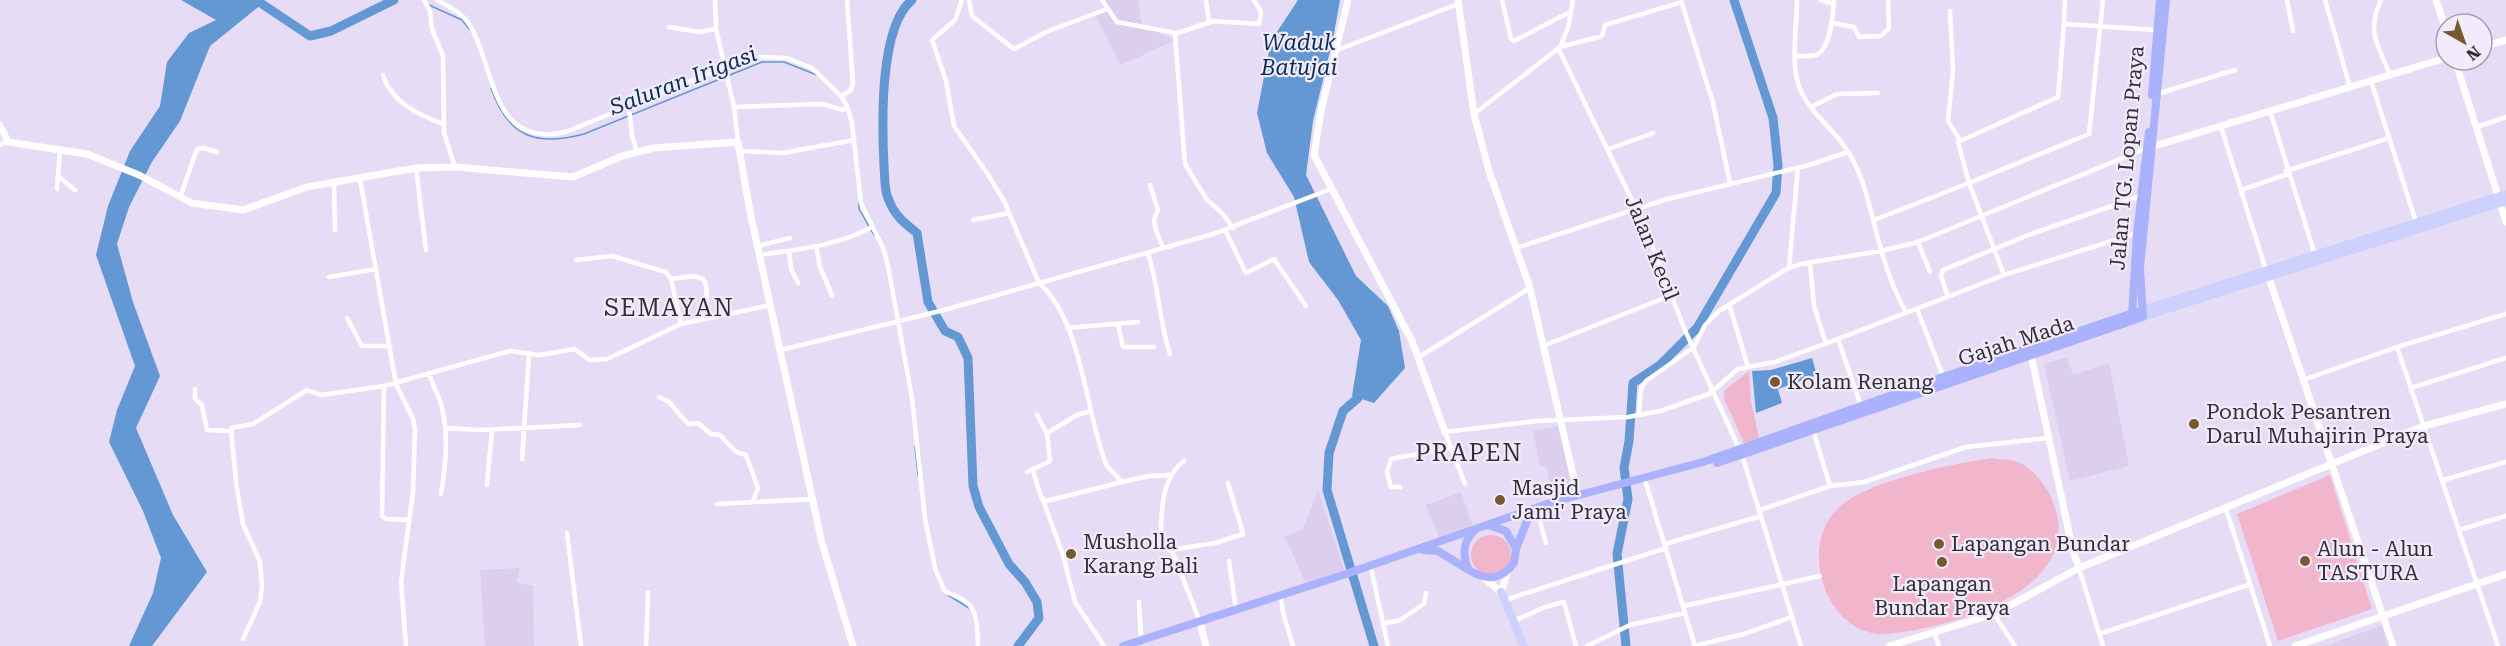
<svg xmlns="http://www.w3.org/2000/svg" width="2506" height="646" font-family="'Roboto Serif',serif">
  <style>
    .built { fill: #dcceef }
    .green { fill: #f2b6cc }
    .water { fill: #6498d4 }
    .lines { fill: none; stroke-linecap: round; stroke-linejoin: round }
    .stream { stroke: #6498d4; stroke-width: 1.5 }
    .river { stroke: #6498d4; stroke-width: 9 }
    .street { stroke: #fff; stroke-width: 4.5 }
    .secondary { stroke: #fff; stroke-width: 7 }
    .primary { stroke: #ccd1fe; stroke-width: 8 }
    .highway { stroke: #aab2fe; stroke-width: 8 }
    .poi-dot { fill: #78582e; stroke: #f2ebfb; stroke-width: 2 }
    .labels { text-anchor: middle; stroke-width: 4.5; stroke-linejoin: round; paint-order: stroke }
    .street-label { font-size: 21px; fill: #332f39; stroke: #f2ebfb }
    .poi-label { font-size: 21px; fill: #332f39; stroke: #f2ebfb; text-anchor: start }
    .water-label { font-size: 22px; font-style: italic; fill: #092e55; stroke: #f2ebfb }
    .quarter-label { font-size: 24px; letter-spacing: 1.5px; fill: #332f39; stroke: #f2ebfb }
  </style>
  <rect width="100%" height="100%" fill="#e7dcf6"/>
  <path class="built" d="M1102,0h36l4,25 33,15 -54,25 -25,-48 10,-6z
    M2067,357l6,18 36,-12 20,103 -59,15 -26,-117z
    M1562,426l12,71 -21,5 -7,-37 -6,1 -7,-35z
    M1318,490l27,82 -39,12 -21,-47 18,-8z
    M1461,492l12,34 -34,11 -13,-32z
    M520,568l-3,14 16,4 1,60h-49l-5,-76z
    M2382,625l7,21h-63z"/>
  <path class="green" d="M1749,371l2,30 8,37 -15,5 -20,-44v-8z
    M1991,458c8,1 19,1 27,4 15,6 30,26 35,40 34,89 -100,125 -165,132 -61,5 -91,-85 -51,-125 28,-28 115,-45 154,-51z
    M2330,475l42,134 -94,32 -41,-127z
    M1471 555a20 20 0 1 1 40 0a20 20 0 1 1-40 0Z"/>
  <path class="water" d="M181,0h75l6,4 -52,42 -30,75 -28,41 -23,45 -12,37 16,58 27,74 -24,52 37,87 34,57 -55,74h-23l24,-53 8,-35 -18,-47 -34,-69 8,-32 18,-44 -39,-111 12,-49 22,-55 30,-45 7,-44 22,-29 27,-13z
    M1298,0h42l-7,39 -20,82 -7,54 50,101 32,30 11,25 6,37 -31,35 -22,-7 9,-56 -23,-40 -29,-38 -15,-65 -27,-44 -10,-40 14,-72z
    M1812,358l5,17 -39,14 4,14 -26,10 -4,-42 19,-1z"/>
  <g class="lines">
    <path class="stream" d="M429,5l33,15 8,10
      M491,88c17,49 45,59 93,46l178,-72h22l33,13
      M859,202v7l15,26
      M915,447l3,28
      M948,595l21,13"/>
    <path class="river" d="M256,0l54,36 21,-5 63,-31
      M912,0c-33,27 -30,126 -28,166 1,10 0,23 4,32 6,17 16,25 29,35l11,69 17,29 13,6 10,21 5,128 6,21 30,57 16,18 12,20 2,16 -21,28
      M1358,398l-15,13 -14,42 -2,37 47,156
      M1626,646l-9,-92 11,-55 -4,-31 5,-27 4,-58 27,-18 37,-37 79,-135 2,-28 -5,-47 -39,-118"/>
    <path class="street" d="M424,0l6,11 2,18 11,27 1,77 11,34
      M437,0c10,5 23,12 30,21 30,43 20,128 99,111l159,-65 37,-10 25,1 25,10 29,28 7,12 4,16 9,79 22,45 5,18 24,132 13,121 10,49 9,22c6,5 15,6 21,11 14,9 12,31 13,45
      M715,0l1,29 18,78 4,35
      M962,0l-7,20 -23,20 14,41 8,45 33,47 17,28 35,82c44,38 46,131 68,183l15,16 27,-6 21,-1
      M969,0l3,16 42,33 32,-17 61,-23
      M1102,0l15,22 59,11
      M1206,0l3,22
      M1502,0l9,39 3,2 56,-29
      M1681,0l32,103 17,80
      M1797,0c0,23 -6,61 1,83 8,28 36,45 51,70 18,30 23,67 33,100 6,21 14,41 24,60
      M1821,0l12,4
      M2065,0l-1,24 93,6
      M2287,0l6,31
      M2325,0l25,87
      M2381,0c-15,32 -3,44 9,75
      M1950,11l3,61 -5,49 12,19
      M1833,23l21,4 5,10 22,-1 8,-8 -1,-28
      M2064,24l-6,73 -100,45 11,41 120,-49 14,-134
      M669,27l30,5 17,-3
      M1560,47l8,-19 5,-28
      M1558,48l88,181 38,99 58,127 59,191
      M1337,50l121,-46
      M1796,56c6,0 14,1 20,-1 15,-6 17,-42 18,-55
      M383,75c8,27 36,40 60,49
      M2371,81l45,141
      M2157,94l78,-24
      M841,96l9,-5 3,-7 -6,-84
      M629,107l3,29 5,15
      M734,107l89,-3 20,6 5,-2
      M1811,107l26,-13 41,-1
      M2270,111l45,144
      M1474,114l86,-67 42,-11 3,-11 77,-23
      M2221,127l45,143
      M2477,127l29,-10
      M0,145l7,-4
      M1609,149l44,-16
      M740,151l43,2 71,-13
      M416,168l10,82
      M2286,171l103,-33
      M58,176l17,14
      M360,179l36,205 17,35 2,10 -2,63 -12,90 5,64
      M334,182l1,48
      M1150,185l8,25 -4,10 2,10 7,18
      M57,189l3,-40
      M2241,190l47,-16
      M180,198l17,-49 6,-1 14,4
      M973,220l36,-7
      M1874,220l95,-37 35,92
      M1233,228l-11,-15 -15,-13 -22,-36 -10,-130 38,-13 46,3 2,-12 -7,-12
      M1225,230l21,43 28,-14 32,47
      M1918,242l12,30
      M758,246l32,-8
      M816,246l4,21 12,28
      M1516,248l148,-48 145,-35 39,-13
      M789,251l2,18 7,14
      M1148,253c11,34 11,68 22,101
      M760,255c38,-6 78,-9 112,-28
      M576,260l36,-4 54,16 5,7 10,45
      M1810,262l4,44 12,38
      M1789,268l9,-101
      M329,277l47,-8
      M671,279l23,-3 9,3c8,11 0,23 5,39
      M1948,297l-7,-21 2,-6 88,-36 110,-38
      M1729,304l19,63
      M1917,309l26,67
      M347,318l15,28h28
      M1118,324l5,23h31
      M1067,328l71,-6
      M1543,346l129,-51
      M2397,347l109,-33
      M781,350l163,-40 269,-76 118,-45
      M1419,357l111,-69
      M429,373c3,11 9,21 12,31 8,30 5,59 0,90
      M2303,380l94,-33 101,299
      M384,386l-2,130 4,3 23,1
      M2411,388l95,-30
      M195,389v10l7,6 5,25 23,1
      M659,397l10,5 19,22 10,-1 13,11 9,1 16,17 10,3 12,33 -5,13
      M1861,406l-23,-67 166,-64 133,-42
      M1037,415l10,19
      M1639,415l2,-26 5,-8 48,-34 11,-22 14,-14 66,-41 15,-6 81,-13 37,-9 229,-94
      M446,428l35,2 99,-5
      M1813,430l17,56
      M522,459l7,-104
      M1184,461c-24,18 -23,55 -23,83l12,9 27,69
      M1033,471l8,26 5,4 76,-19
      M1027,472l23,-11 -3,-28 30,-18 14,-4
      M2443,480l63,-18
      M1646,483l49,163
      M1465,484l-20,-52 92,-11 91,-4 32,-6 49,-17 29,-25 37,-7 63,-23
      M487,485l5,-55
      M1400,487h-9l-4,-15 4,-13 61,-11
      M1043,500l20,55 12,47 29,44
      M717,504l96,-5
      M2226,509l44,137
      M1760,510l70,-24 34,-4 102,-35 83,-9
      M1537,511l9,32
      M2459,530l47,-14
      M567,533l14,113
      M1665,544l96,-28
      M1170,550l45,-7 28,-9 -15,-51
      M1229,561l7,49
      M1371,568l17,78
      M2079,568l24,78
      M1281,597l2,16 10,33
      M1505,600l161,-52
      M1139,602l2,38
      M1684,606l136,-30
      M1994,614l21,32
      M1514,621l31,-14 19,-5 12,44
      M1383,624l17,-4 24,-16 2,-11
      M1934,633l5,13
      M2099,634l149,-49
      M243,639l17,-37 2,-16 -2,-24 -17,-38 -7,-42 -5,-54 22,-4 54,-34 14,5 63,-9 126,-35 29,4 36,-6 14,11 18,-1 74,-35 90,-19
      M646,646l2,-53
      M1587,646l43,-21 55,-12
      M1694,646l50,-12 48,-17"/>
    <path class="secondary" d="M1348,0l-27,111 -7,44 98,186 33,91
      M1458,0l16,114 15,57 41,117 48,208
      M2436,0l10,30
      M2482,47l24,-7
      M2455,60l43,136
      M0,125l8,17 79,12 52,21 53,28 51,7 64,-23 109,-19 39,-1 118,10 49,-21 31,-8 85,-6 12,70 72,331 31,103
      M2148,148l298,-90
      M2500,203l6,19
      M2267,272l126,374
      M2031,355l42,196 6,17
      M1483,577l18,15 7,-21
      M1200,622l6,24
      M1889,646l105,-32 85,-46 345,-142 82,-22
      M2295,646l211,-72"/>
    <path class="primary" d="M2142,310l364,-116
      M2143,317l363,-116
      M1501,592l23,54"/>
    <path class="highway" d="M2152,95l8,-95
      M2132,316l5,-83 12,-101
      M1717,463l426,-146 -3,-49 26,-268
      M1475,530c-13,12 -13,25 -6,40 17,11 33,10 45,-7l2,-14 -10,-18 -15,-5
      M1516,549l12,-31 6,-6
      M1423,550l15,1 31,19
      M1123,646l217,-70 213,-74 150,-40 240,-85 199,-67"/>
  </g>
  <g class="poi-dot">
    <circle cx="1775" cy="382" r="6"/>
    <circle cx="2194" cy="424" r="6"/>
    <circle cx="1500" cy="500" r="6"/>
    <circle cx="1939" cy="544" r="6"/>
    <circle cx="1071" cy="554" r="6"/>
    <circle cx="2305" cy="561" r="6"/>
    <circle cx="1942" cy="562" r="6"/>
  </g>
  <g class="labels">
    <g class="street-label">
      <text transform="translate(2127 158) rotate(-85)" y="7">Jalan TG. Lopan Praya</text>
      <text transform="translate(1652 248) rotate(68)" y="7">Jalan Kecil</text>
      <text transform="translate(2016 341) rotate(-18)" y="7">Gajah Mada</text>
    </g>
    <g class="poi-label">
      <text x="1787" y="389">Kolam Renang</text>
      <text x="2206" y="419">Pondok Pesantren<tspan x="2206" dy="24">Darul Muhajirin Praya</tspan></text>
      <text x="1512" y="495">Masjid<tspan x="1512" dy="24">Jami' Praya</tspan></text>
      <text x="1083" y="549">Musholla<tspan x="1083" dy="24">Karang Bali</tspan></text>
      <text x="1951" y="551">Lapangan Bundar</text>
      <text x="2317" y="556">Alun - Alun<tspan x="2317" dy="24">TASTURA</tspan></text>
      <text x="1942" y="591" text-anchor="middle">Lapangan<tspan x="1942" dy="24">Bundar Praya</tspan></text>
    </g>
    <g class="water-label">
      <text x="1299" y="50">Waduk<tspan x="1299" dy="25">Batujai</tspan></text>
      <text transform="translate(683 80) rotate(-21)" y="8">Saluran Irigasi</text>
    </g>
    <g class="quarter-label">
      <text x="669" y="316">SEMAYAN</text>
      <text x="1469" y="461">PRAPEN</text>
    </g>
  </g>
  <g transform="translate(2464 42) rotate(140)"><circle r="28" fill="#f2ebfb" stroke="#a6a0ad" stroke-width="1.5"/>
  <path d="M0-4.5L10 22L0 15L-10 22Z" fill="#78582e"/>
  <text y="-9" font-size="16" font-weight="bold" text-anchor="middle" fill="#332f39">N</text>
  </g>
</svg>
